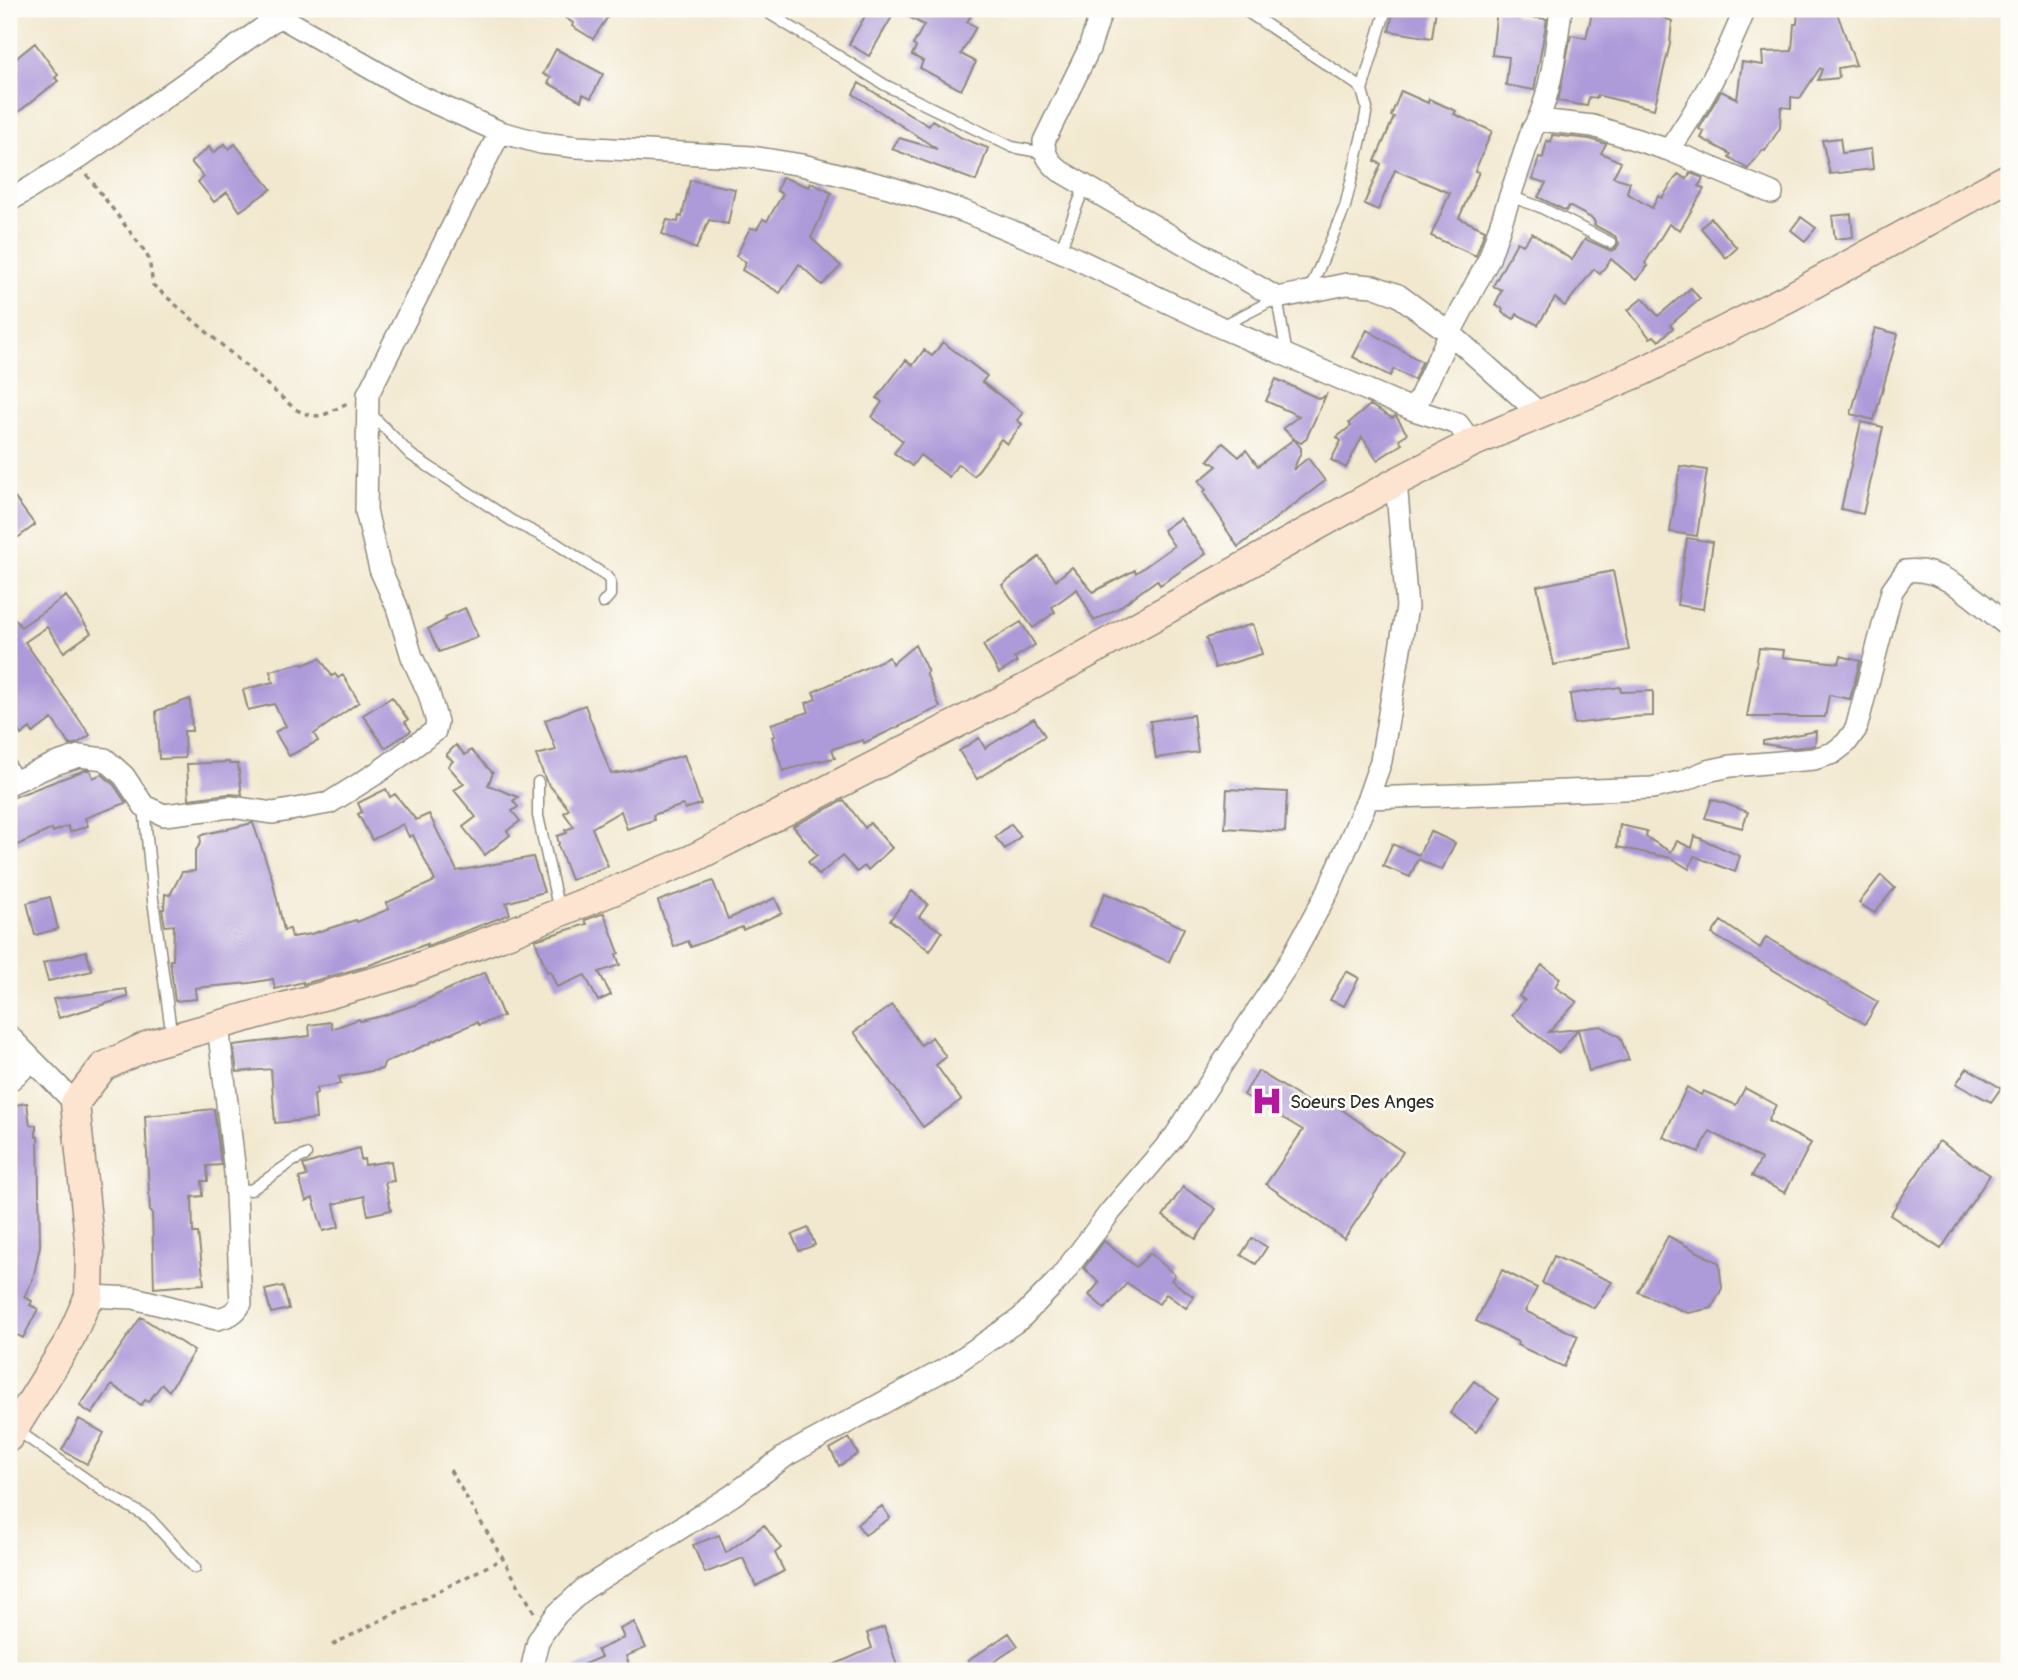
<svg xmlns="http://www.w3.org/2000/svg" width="2018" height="1680" font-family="Pangolin,sans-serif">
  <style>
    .building { fill: #ad9ad9 }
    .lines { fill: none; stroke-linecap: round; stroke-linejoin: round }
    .lane-casing { stroke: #8e8a7d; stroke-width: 13 }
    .street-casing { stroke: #8e8a7d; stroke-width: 24 }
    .secondary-casing { stroke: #8e8a7d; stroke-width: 31 }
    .path { stroke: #8e8a7d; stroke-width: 3.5; stroke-dasharray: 5 5; stroke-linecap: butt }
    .lane { stroke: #fff; stroke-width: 10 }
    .street { stroke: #fff; stroke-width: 21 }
    .secondary { stroke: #fde4d1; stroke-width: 28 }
    .labels { text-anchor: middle; stroke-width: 5; stroke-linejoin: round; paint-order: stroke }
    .poi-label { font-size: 19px; fill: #2b2b2b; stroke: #fdfcf7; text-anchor: start }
  </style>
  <rect width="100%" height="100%" fill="#fdfcf7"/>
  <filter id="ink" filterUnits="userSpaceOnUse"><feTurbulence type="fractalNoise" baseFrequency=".0143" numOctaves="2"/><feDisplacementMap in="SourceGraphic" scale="14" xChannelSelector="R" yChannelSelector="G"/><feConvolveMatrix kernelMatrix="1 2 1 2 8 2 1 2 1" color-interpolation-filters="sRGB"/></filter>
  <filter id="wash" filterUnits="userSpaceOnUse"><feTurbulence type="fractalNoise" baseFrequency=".00686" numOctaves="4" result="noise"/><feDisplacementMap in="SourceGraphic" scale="28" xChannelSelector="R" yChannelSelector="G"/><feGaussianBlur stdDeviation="1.57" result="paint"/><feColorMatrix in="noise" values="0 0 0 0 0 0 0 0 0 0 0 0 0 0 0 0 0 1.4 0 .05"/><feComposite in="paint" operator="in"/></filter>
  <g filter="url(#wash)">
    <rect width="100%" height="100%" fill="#f2e8cf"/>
    <g id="blocks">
      <path class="building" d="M552,9h41l14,9 -14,21 -21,-13 1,-3z
        M869,9h106l-8,13 9,5 -15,27 15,8 -15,28 -41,-22 3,-7 -11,-6 4,-8 -3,-2 11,-20 -28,-15 -27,46 -20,-12z
        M1394,9h42l-4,29 -43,-7z
        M1497,9h17v7l33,3 -13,71 -28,-5 3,-28 -17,-2z
        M1593,9h47l32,12 -2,23 -16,65 -57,-14v3l-8,-1 -2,9 -29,-5 13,-66 15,3z
        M1798,10l39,3 19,52 -18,3 1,10 -21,2 4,-11 -2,-1 -20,30 -9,-1v11l-10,-1 -1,21 -15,23 -2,-1 -15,19 -19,-12 2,-3 -30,-16 3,-6 -5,-3 22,-38 16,8 5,-37 21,3 -1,-13 30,-1 2,-27h3z
        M35,43l23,32 -3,3 3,3 -41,32 -8,-10v-39z
        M556,49l47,25 -12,24 -8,-4 -2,7 -33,-18 3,-5 -8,-4z
        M859,83l70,43 3,-6 30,18 26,10 -12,33 -84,-32 7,-11 38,11 -84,-55z
        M1401,91l27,12 1,-4 27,12 -2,3 38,17 -17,40 4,1 -20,46 26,12 -9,26 -45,-20 19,-43 -55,-23 -17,40 -14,-6 17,-40 -6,-3 19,-44 -3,-1z
        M1552,135l38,4 16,5 -5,9 20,9 -8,15 17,5 -3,11 25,15 6,-12 4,2 16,-24 9,5 3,-6 13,5 -4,8 5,3 -24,41 -11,-6 -24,39 3,3 -12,14 -25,-21 -11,15 -6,-5 -29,37 -10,-8 -17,27 -21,-11 -3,5 -12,-7 1,-3 -8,-4 7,-15 -9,-4 24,-44 6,3 9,-12 40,27 13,-21 26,12 5,-2 3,-6 -4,-7 -21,-11 1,-2 -2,-4 -24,-13 -3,5 -28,-14 8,-14 -13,-4 6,-22 4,1 4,-17 4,1z
        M1840,138l2,15 29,-4 2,20 -43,5 -8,-34z
        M225,144l4,5 6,-5 36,45 -31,22 -13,-19 -13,10 -16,-20 6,-5 -13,-15 18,-15 4,6z
        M782,177l27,10 2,-4 21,10 -21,45 30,28 -19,19 -23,-21 -19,29 -38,-23 4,-8 -10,-6 14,-28 7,1 6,-10 4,2 16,-27 -6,-3z
        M690,180l45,9 -7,35 -19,-4 -13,29 -34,-15 5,-14 11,2 1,-6 3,1z
        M1851,214l2,23 -18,2 -3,-23z
        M1801,217l15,11 -11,13 -14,-11z
        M1711,218l26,30 -11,10 -25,-30z
        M1691,288l9,11 -30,26 3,3 -14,13 -5,-5 -4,2 -22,-28 15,-12 15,18z
        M1875,328l23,6 -24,86 -23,-6z
        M1367,330l55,32 -8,18 -20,-11 -4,7 -37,-19z
        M943,342l44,34 -5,6 41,31 -6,7 5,4 -15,20 -6,-5 -27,37 -16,-12 -9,13 -29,-22 -8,11 -18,-13 9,-12 -31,-24 10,-15 -5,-4 29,-38 7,5 11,-15 8,6z
        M1276,379l44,20 6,-4 -20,44 -5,4 -7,-4 7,9v4l-8,18 15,-12 17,23 -87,66 -14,-21 1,-1 -22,-33 3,-2 -7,-9 18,-15 -9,-6 15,-17 16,14 7,-7 12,16 36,-27 -11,-11 16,-12 -33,-15z
        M1370,405l22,13 4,-2 11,18 -8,5 3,5 -25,16 -15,-23 -16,31 -15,-8 10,-19 -4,-4 14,-11 -2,-3z
        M1861,422l22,5 -20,87 -22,-5z
        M1680,466l27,4 -10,66 -27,-4z
        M9,490l26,35 -26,19z
        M1180,518l26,36 -46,31 -3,-5 -40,29 -23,12 -17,-32 -25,18 3,5 -22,16 -31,-43 37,-28 17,23 16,-13 21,25 42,-22 1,3 38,-27 -11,-16z
        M1687,538l26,4 -10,67 -26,-4z
        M1613,571l16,79 -75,15 -17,-79z
        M66,596l25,37 -27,19 -17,-25 -22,15 65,93 -12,8 -8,2 -18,-26 -19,14 -3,-5 -9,7 -3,-5 -9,8v-127l12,16z
        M465,608l13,29 -39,15 -11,-23 18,-9 -1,-3z
        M1021,622l14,23 -21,13 3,4 -18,11 -16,-28z
        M1253,624l9,30 -47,14 -9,-30z
        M915,645l13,27 -2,1 14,34 -76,36 -1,-3 -31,9 3,9 -15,3v-1l-37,11 -11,-34 3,-1 -4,-12 38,-12 -3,-9 10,-4 -3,-7 76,-35 3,7z
        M1759,648l25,2 -1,7 56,6 2,-7 19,5 -10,38 -21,-4 -4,22h-78z
        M320,658l12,18 3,-2 3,4 5,-3 16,27 -45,32 4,7 -29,15 -14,-24 11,-6 -12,-22 -26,6 -5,-20 30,-8 -3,-11 32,-8 1,2z
        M1620,687l1,5 32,-1v25l-26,1 -53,7 -4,-30z
        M392,697l16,23 -3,2 6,9 -26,17 -22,-33z
        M190,699l2,32h-8l1,27 -26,1 -3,-48z
        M585,705l26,69 19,-3 54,-16 17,49 -16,5 -2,-4 -30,10 1,5 -27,9 -6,-18 -29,17 16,38 -37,14 -13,-35 1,-1 -2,-8 10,-3 -2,-3 9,-3 -10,-14 5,-4 -23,-28 -10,-26 20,-5 -11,-30z
        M1193,715l5,37 -42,6 -6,-37z
        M1034,718l11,18 -68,43 -18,-28 20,-13 6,10z
        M1816,731l-1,14 -4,1 -20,2 -28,-4v-3z
        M456,745l9,10 6,-5 22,23 -5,12 30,12 -5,4 5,6 -6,4 8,10 -13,10 3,4 -25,20 -22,-28 13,-10 -22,-27 10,-6 -16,-18 5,-5 -7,-6z
        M229,762v2h9l4,31 -13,-1 -40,5 -2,-35z
        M85,770h5l3,8 9,-4 12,11 12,18 -41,15 3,8 -18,6 -2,-6 -15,6 -1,-3 -43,20v-50z
        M386,789l4,8 5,-3 21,26 13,-6 28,57 76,-14 11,35 -38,11 4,11 -83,32v-2l-63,23 -61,17v-2l-28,7 -2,-10 -23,4 -55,5 1,11 -21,2 -5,-41h3l1,-35 -9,1 -3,-17h2l1,-15 5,1 12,-23 13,-1v-19l6,-10 -1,-6 5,-2 48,-11 19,55 12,52 6,-1 2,8 19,-3 45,-14 1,2 32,-13 -3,-6 49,-22 -22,-46 -4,2 -6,-13 -31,16 -14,-26 4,-2 -4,-9z
        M1227,789l60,3 -2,40 -60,-4z
        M1712,799l36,13 -6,16 -37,-10z
        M844,800l21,28 5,-5 22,25 -24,22 -4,-4 -7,6 -15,-16 -23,19 -11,-13 9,-7 -24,-29z
        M1011,824l10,12 -16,13 -10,-12z
        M1620,825l27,6 -1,6 25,15 6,-11 15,7 3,-12 45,20 -5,16 -41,-16 -5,13 -18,-11 -54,-11z
        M1430,831l25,12 -13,27 -24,-11 -8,18 -27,-11 9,-22 27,11z
        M1881,875l14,13 -21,25 -15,-10z
        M713,881l15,38 47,-21 7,15 -39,17 -1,-3 -51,20 -3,-6 -14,6 -16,-46z
        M912,891l16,13 -9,13 23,15 -12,19 -40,-31z
        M1105,893l79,35 -15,34 -79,-36z
        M50,897l8,32 -23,6 -8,-32z
        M604,913l15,40 -3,1 4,11 -21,7 12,23 -13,6 -13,-26 -28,12 -7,-16 -3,1 -12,-32 52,-16 -2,-4z
        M1721,921l39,27 6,-11 112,65 -13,22 -153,-90z
        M86,951l6,20 -44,10 -5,-18z
        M1542,965l18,13 -5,9 22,15 -28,30 29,-3 -19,24 -47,-38 12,-15 -5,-4z
        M1346,971l13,7 -15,28 -14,-6z
        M485,972l18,44 -24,9 -2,-3 -46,20v1l-47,20 -2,6 -43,8 2,7 -25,4 1,6h-3l2,25 -41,4 -4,-54 -34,3 -4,-27 77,-9 -1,-11 22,-3 1,7 27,-10 1,2 22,-5 35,-12z
        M126,989l2,8 -69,21 -6,-19z
        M892,1005l29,40 11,-8 14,20 -10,8 25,35 -38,27 -69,-95z
        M1601,1026l19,11 9,23 -40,11 -11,-42z
        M1967,1068l34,20 -10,14 -35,-18z
        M1258,1071l60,37 7,-10 78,54 -59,87 -78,-55 37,-54 -59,-35z
        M1687,1087l14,8 2,-4 33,14 9,-17 31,17 -8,16 43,22 -26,50 -33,-17 9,-17 -51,-28 -11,21 -36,-15z
        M27,1103l3,22h6v12h2l2,109 -7,33 -9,18 8,4 -2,4 8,4 -15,29 -14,-7v-225z
        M214,1109l7,56 -14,1 1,15h-6l1,15 -11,1 1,36h5l6,51 -50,4 -2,-76h-2l-5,-96z
        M1939,1141l51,34 -49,74 -51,-34z
        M359,1148l2,12 3,-1 1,6 26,-4 3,20 -9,1 6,28 -23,5 -4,-19 -30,8 5,23 -16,4 -10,-33 -7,3 -7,-23 8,-2 -4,-11z
        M1183,1187l33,22 -20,30 -33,-23z
        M808,1228l7,17 -16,6 -7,-16z
        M1668,1236l51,27 3,25 -10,20 -24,5 -50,-21z
        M1252,1238l15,9 -11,17 -15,-9z
        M1104,1241l32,26 14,-14 25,22 -4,5 23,17 -8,11 -20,-14 -7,10 -32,-21 -22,26 -16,-14 10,-12 -15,-15z
        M1554,1256l58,26 -18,26 -52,-25z
        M1502,1270l35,18 -12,23 53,25 -14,31 -47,-22 1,-3 -42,-21z
        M283,1286l6,23 -18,4 -6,-23z
        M141,1317l53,34 -25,40 -7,-7 -14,18 -3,-2 -4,5 -29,-20 -20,29 -12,-8z
        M1474,1381l25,18 -23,33 -26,-19z
        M79,1419l25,14 -17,31 -25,-14z
        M849,1438l9,16 -19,12 -9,-17z
        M882,1506l8,12 -25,17 -8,-11z
        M764,1525l17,23 -6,5 9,18 -28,15 -13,-28 -38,15 -12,-28 26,-10 7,18z
        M634,1622l12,26 -20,8 5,15h-63l33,-14 -4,-7 27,-12 -4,-9z
        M884,1627l15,44h-79l52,-23 -5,-15z
        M1009,1633l9,13 -38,25h-5l-7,-10z"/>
    </g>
  </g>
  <g filter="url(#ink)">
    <use href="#blocks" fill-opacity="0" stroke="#8e8a7d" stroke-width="2"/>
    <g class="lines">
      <defs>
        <path id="lane" d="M762,9l123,76 127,62 32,6
          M1243,9l113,75 6,6 5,18 -5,27 -17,72 -36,85
          M1362,90l24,-81
          M1512,197l28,10 71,36
          M1060,251l25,-66
          M1220,327l57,-29 10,57
          M369,412l42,43 101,66 42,21 52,34 4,5v14l-7,8
          M9,763l9,17
          M538,782v34l21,95
          M144,806l9,94 19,138
          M236,1189l15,1 42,-29 13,-6
          M14,1428l89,63 46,27 46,50"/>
        <path id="street" d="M267,9l152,87 81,36 41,11 36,4 175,10 50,8 87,22 74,24 97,40 160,76 194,83 44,14 14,19
          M1102,9l-13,40 -45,92c0,14 5,21 16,30l217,127 70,-14 26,2 25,9 52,38 89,80
          M1539,120l54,6 76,24 103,43
          M1669,150c30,-43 57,-92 76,-141
          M9,201l68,-42 203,-143
          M1414,410l36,-77 39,-74 43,-129c18,-26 25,-88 29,-121
          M9,784l43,-19 27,-9 26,3 19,17 20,30 20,9 67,-8 42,6 56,-10 48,-30 58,-42 2,-9 -8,-28 -17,-37 -15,-50 -17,-38 -14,-58 2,-117 132,-262
          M1368,798l284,-10 28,-6 27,-11 24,-5 83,-7 19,-6 13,-10 10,-14 36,-138 14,-20c39,-5 74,33 103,56
          M9,1036l66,67
          M9,1081l23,-20
          M89,1296l45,2 83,21c12,-3 18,-5 24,-16l-6,-130 -17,-148
          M531,1671l7,-30 7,-11 12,-16 27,-25 149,-94 54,-40 164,-89 69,-47 39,-40 52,-68 64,-75 115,-175 38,-70 40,-93 13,-37 26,-154 -11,-125"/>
        <path id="secondary" d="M9,1437l60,-96 20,-45 1,-47 -15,-146 28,-36 48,-23 243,-68 105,-39 193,-78 332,-170 372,-207 76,-39 171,-72 147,-74 219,-120"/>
      </defs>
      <use href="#lane" class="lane-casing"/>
      <use href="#street" class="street-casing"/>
      <use href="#secondary" class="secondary-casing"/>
      <path class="path" d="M87,175l56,74 6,10 4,26 142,124c28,14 29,4 55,-7
        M450,1470l85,143
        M332,1645l172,-87"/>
      <use href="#lane" class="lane"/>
      <use href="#street" class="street"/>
      <use href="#secondary" class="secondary"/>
    </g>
  </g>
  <defs>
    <symbol id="hospital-bare" viewBox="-9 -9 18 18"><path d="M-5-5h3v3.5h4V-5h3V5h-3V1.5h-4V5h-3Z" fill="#b5179e" stroke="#fdfcf7" stroke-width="2.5" paint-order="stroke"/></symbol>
  </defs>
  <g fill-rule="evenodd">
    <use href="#hospital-bare" x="1245" y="1079" width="44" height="44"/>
  </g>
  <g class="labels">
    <g class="poi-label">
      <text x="1290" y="1108">Soeurs Des Anges</text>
    </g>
  </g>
  <rect width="2018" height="1680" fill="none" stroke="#fdfcf7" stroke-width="35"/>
</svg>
